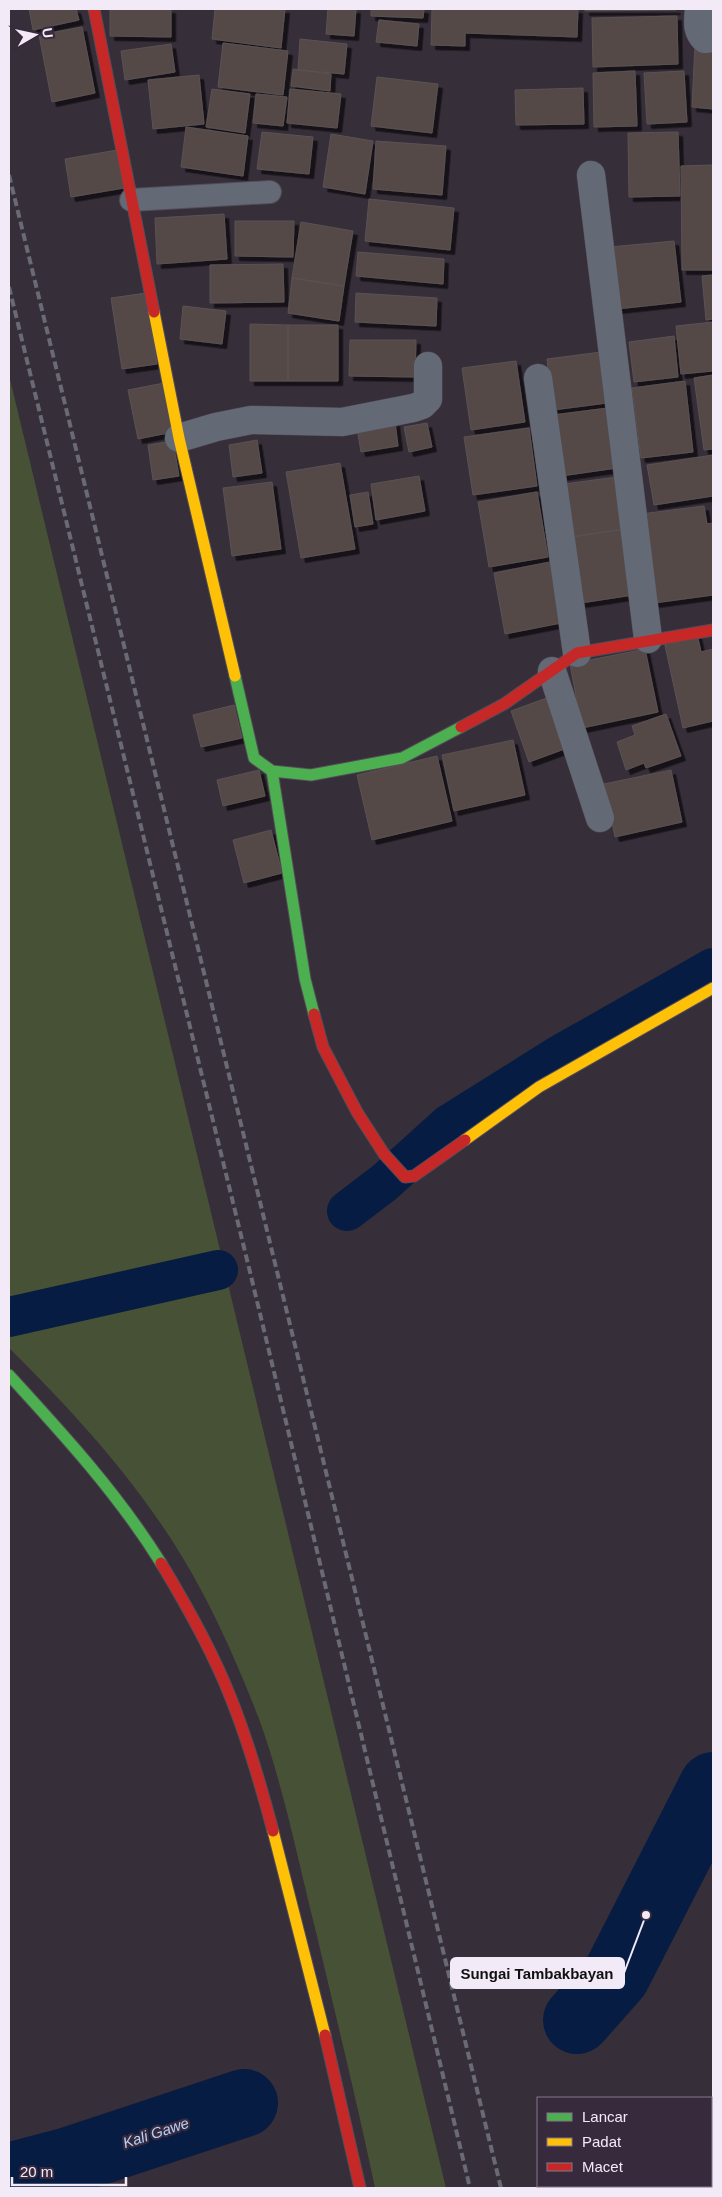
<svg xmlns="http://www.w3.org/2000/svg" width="722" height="2197" font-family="Helvetica,sans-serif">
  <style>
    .green { fill: #465136 }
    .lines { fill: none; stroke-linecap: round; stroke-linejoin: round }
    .canal { stroke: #061c42; stroke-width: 40 }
    .river { stroke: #061c42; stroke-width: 68 }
    .building { fill: #554947; stroke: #5a5254; filter: url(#shadow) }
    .lane-casing { stroke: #534d57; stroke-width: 24 }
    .street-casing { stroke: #534d57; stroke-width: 29 }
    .fast-casing { stroke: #534d57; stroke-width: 13 }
    .slow-casing { stroke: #534d57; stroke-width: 13 }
    .jam-casing { stroke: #534d57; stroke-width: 13 }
    .lane { stroke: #636a75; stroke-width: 22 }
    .street { stroke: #636a75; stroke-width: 28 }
    .fast { stroke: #4caf50; stroke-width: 11 }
    .slow { stroke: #ffc107; stroke-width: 11 }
    .jam { stroke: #c62828; stroke-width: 11 }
    .rail { stroke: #696a73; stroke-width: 4; stroke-dasharray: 8 4; stroke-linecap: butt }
    .labels { text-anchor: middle; stroke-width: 4.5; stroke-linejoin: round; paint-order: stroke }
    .water-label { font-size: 15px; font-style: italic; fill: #b4d1fc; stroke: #372a3d }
    .leader { fill: none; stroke: #f3eaf7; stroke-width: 2 }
    .callout-dot { fill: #f3eaf7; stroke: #372a3d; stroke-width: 2 }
    .callout { fill: #f3eaf7; stroke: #f3eaf7; stroke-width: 2 }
    .callout-label { font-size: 15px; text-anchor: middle; font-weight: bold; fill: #111 }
  </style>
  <defs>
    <filter id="shadow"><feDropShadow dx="4.5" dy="4.5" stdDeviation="0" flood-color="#0009"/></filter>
  </defs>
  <rect width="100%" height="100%" fill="#362e39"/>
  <path class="green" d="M9,375l213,883 -213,50z
    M228,1284l218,904h-71c-18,-86 -39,-171 -59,-256 -18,-71 -32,-144 -57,-213 -17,-44 -36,-88 -58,-129 -48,-91 -119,-170 -192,-242v-11z"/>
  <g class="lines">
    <path class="canal" d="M347,1211l38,-29 63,-57 110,-69 155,-88
      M9,1317l209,-47"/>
    <path class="river" d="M577,2020l39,-44 97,-190
      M9,2177l57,-15 178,-59"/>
  </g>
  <path class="building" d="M29,9h47l3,11 -46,10z
    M110,9h61v28l-61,-1z
    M215,9h70l-4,39 -69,-9z
    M328,9h28l-2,27 -28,-2z
    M371,9h53l-1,9 -52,-2z
    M432,9h146l-1,28 -112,-4v13l-34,-1z
    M585,9h91v1l-91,1z
    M677,16l1,48 -85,3 -1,-49z
    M379,20l40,4 -2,22 -41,-4z
    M82,27l13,66 -43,9 -13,-67z
    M300,39l47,5 -3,30 -46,-4z
    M223,43l65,8 -5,44 -65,-8z
    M171,44l4,28 -50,8 -4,-29z
    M695,44l18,1v64l-21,-2z
    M293,69l38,5 -1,17 -39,-5z
    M635,71l2,55 -43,1 -1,-54z
    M684,71l3,51 -40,2 -3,-51z
    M199,75l5,49 -51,5 -5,-49z
    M377,77l61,7 -6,49 -61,-7z
    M583,88l1,36 -68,1 -1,-35z
    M212,89l38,5 -5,39 -39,-6z
    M290,89l51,5 -4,34 -50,-5z
    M256,94l31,3 -4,29 -30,-3z
    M186,127l62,9 -5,40 -62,-9z
    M262,132l51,5 -4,37 -52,-5z
    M678,132l2,64 -51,1 -1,-64z
    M331,134l42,7 -8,53 -42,-7z
    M376,141l70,5 -4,49 -69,-6z
    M117,150l7,38 -53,9 -6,-38z
    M713,165v105h-31l-1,-104z
    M369,199l85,9 -4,42 -85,-9z
    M224,214l3,45 -70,5 -2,-46z
    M235,221h59l-1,36 -58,-1z
    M301,222l52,9 -9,55 -52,-8z
    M674,241l7,61 -64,7 -7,-62z
    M358,252l86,7 -1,25 -87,-8z
    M283,264l1,38 -74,1v-38z
    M713,275v44l-7,1 -4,-44z
    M292,278l52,8 -5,35 -51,-8z
    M146,293l11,71 -35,5 -11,-71z
    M356,293l81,5 -1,28 -81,-4z
    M183,306l43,5 -4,33 -42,-5z
    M713,322v49l-32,3 -5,-48z
    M250,324l38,1v56h-38z
    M288,325h50v56h-50z
    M674,336l4,41 -44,5 -5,-40z
    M350,340h66l-1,37 -66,-1z
    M601,352l6,51 -54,7 -6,-51z
    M516,361l9,61 -54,8 -9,-62z
    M713,375v74l-9,1 -10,-72z
    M685,381l8,71 -52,6 -9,-70z
    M164,383l9,49 -35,7 -10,-49z
    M608,408l9,60 -56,8 -8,-61z
    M395,422l3,24 -37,6 -4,-24z
    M427,423l5,24 -23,5 -5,-25z
    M529,428l8,58 -64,9 -9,-58z
    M257,440l5,33 -29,4 -4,-32z
    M173,441l6,35 -26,4 -5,-35z
    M713,455v41l-59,9 -7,-40z
    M340,463l15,86 -54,9 -15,-86z
    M419,476l6,35 -49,9 -5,-36z
    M617,477l7,52 -53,8 -7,-53z
    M272,482l9,67 -49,7 -9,-68z
    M368,492l5,32 -18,3 -5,-32z
    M537,492l11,65 -59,10 -11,-65z
    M704,506l3,18 6,-1v72l-59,8 -13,-89z
    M624,529l9,66 -52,8 -10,-66z
    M550,562l11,61 -56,11 -11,-61z
    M697,634l4,18 12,-3v72l-30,7 -19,-87z
    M645,649l13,63 -76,16 -12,-64z
    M552,696l18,51 -41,15 -18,-51z
    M234,705l8,33 -41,9 -8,-32z
    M666,714l15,42 -35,12 -2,-5 -18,7 -9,-28 18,-7 -3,-9z
    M513,740l12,55 -71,16 -12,-56z
    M437,756l15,65 -80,19 -15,-65z
    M259,770l6,26 -42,10 -6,-26z
    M671,770l11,52 -67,15 -11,-53z
    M271,830l11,43 -38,10 -11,-43z"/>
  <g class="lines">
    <defs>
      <path id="lane" d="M131,200l139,-8"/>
      <path id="street" d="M699,9c-1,12 -3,21 6,30l8,-1
        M591,175l57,464
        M538,378l39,275
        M179,438l37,-11 35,-7 91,2 71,-14 9,-3 6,-6v-33
        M552,671l48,147"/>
      <path id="fast" d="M235,676l19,82 18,13 39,4 91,-17 59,-31
        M272,771l33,208 9,35
        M9,1375c55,60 109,119 152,188"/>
      <path id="slow" d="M154,312l25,126 56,238
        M465,1140l74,-53 174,-99
        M273,1831l52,204"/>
      <path id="jam" d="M94,9l60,303
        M461,727l43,-23 73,-51 136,-23
        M314,1014l9,33 34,65 27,42 21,23 9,-1 51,-36
        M161,1563c26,43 51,87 69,133 18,44 31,90 43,135
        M325,2035l35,153"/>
    </defs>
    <use href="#lane" class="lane-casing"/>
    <use href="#street" class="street-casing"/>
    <use href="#fast" class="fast-casing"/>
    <use href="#slow" class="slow-casing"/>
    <use href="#jam" class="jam-casing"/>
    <use href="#lane" class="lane"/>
    <use href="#street" class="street"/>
    <use href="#fast" class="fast"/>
    <use href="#slow" class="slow"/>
    <use href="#jam" class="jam"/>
    <path class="rail" d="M9,175l492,2013
      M9,287l241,985 220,916"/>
  </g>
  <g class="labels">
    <g class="water-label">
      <text transform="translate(156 2133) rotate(-18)" y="5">Kali Gawe</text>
    </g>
  </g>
  <path class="leader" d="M646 1915L624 1973"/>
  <circle class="callout-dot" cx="646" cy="1915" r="5"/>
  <rect class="callout" x="451" y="1958" width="173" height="30" rx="5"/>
  <g class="callout-label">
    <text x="537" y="1979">Sungai Tambakbayan</text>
  </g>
  <rect width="722" height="2197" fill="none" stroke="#f3eaf7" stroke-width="20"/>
  <rect x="537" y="2097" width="175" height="90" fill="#372a3d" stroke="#827787"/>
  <rect x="547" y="2113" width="25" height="8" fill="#4caf50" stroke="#827787"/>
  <text x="582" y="2122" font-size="15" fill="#f3eaf7">Lancar</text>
  <rect x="547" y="2138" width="25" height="8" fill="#ffc107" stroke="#827787"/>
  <text x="582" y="2147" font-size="15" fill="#f3eaf7">Padat</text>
  <rect x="547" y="2163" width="25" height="8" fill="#c62828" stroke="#827787"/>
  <text x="582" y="2172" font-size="15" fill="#f3eaf7">Macet</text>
  <g transform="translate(35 35) rotate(81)" stroke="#372a3d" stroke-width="4" paint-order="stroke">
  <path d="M0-4L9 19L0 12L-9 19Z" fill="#f3eaf7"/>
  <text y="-8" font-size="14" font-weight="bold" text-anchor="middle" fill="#f3eaf7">U</text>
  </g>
  <path d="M12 2177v8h114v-8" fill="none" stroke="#f3eaf7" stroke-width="2.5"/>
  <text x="20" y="2177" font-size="15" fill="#f3eaf7" stroke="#372a3d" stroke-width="4" paint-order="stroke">20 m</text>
</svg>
